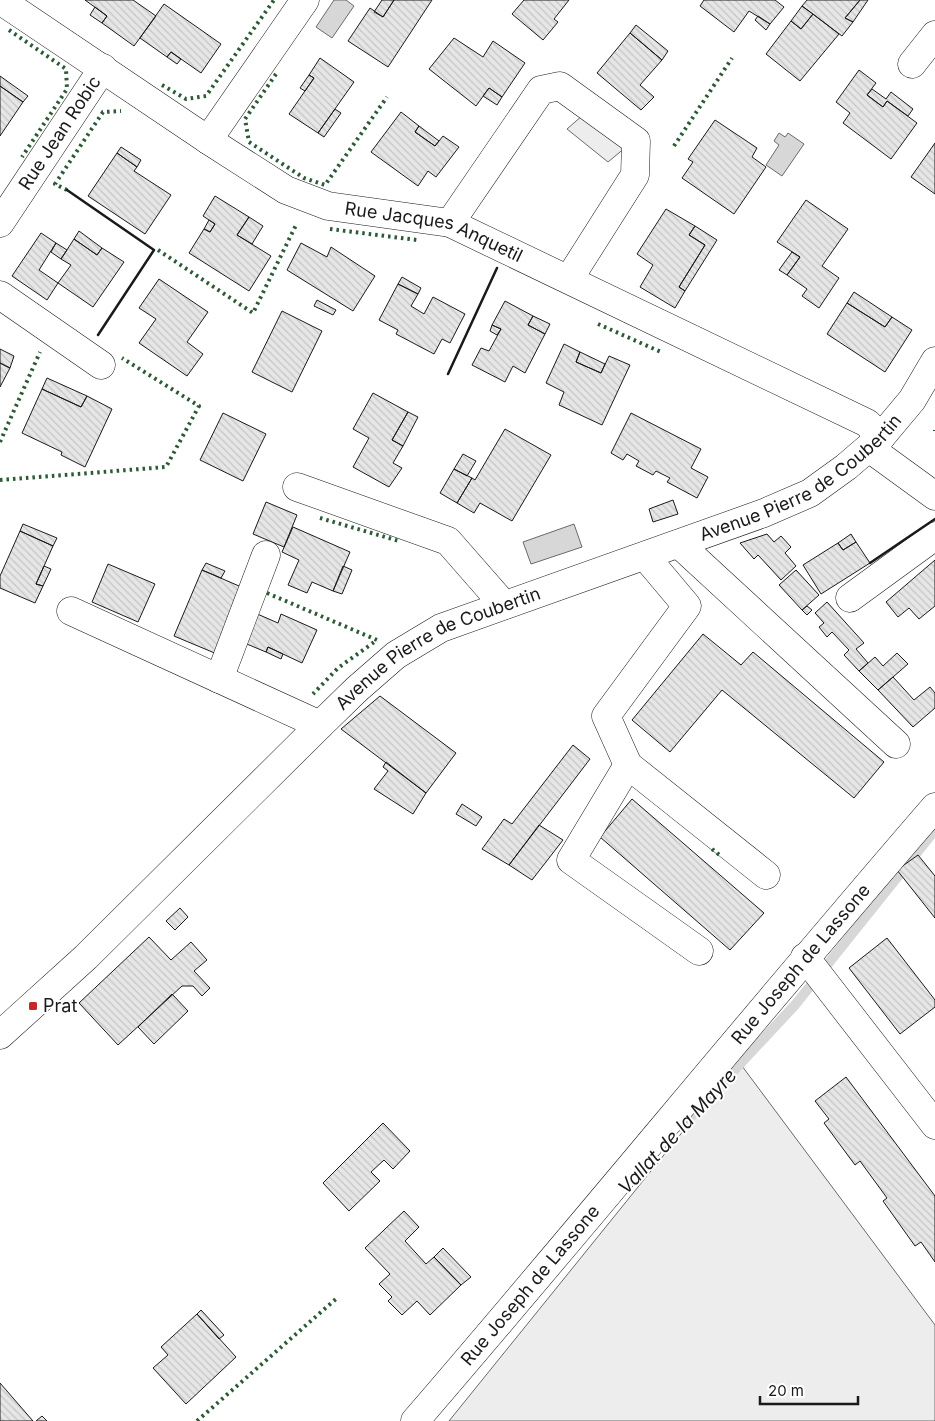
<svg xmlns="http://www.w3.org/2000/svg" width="935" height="1421" font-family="Inter,sans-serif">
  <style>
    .built { fill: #ededed; stroke: #6a6a6a }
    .water { fill: #d7d7d7; stroke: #6a6a6a }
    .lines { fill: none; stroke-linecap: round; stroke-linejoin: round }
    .stream { stroke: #d7d7d7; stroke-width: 10 }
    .building { fill: url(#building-back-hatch); stroke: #1a1a1a }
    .minor-casing { stroke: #1a1a1a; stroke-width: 29 }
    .minor { stroke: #fff; stroke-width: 28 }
    .hedge { stroke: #2b5a34; stroke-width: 4; stroke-dasharray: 2.5 4; stroke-linecap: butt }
    .wall { stroke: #1a1a1a; stroke-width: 2.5 }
    .poi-dot { fill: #c62828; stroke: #fff; stroke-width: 2 }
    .labels { text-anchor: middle; stroke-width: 4; stroke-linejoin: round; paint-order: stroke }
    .street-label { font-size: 18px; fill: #1a1a1a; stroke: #fff }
    .poi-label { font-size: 18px; fill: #1a1a1a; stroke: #fff; text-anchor: start }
    .water-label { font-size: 19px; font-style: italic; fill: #1a1a1a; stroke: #fff }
  </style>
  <defs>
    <pattern id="building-back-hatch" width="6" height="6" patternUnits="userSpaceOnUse" patternTransform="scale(1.25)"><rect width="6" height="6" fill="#e6e6e6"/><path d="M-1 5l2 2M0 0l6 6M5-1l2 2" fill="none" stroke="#c5c5c5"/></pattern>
  </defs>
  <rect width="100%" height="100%" fill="#fff"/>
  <path class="built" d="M583,115l43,32 -18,15 -41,-33z
    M739,1062l196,263v96h-486z"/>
  <path class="water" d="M334,0h12l8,6 -22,32 -16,-11z
    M779,133l6,4 3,-4 16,11 -22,32 -16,-11 13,-20 -5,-4z
    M574,524l8,23 -51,17 -8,-22z"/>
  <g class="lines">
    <path class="stream" d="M681,1127l114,-122 140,-175"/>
  </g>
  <path class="building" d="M85,0h48l23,16 -22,30 -32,-23 5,-7z
    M382,0h12l-11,17 -9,-5z
    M394,0h38l-44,67 -40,-26 22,-33 13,9z
    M524,0h45l-15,19 4,3 -15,18 -31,-26z
    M704,0h71l9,7 -14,17 -21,-13 -15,21 -34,-26z
    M807,0h53l-15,18 8,4 -11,14 -40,-30z
    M860,0h8l-15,22 -8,-4z
    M164,4l57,40 -20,29 -30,-21 -4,5 -27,-19z
    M802,6l11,8 -12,15 -10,-8z
    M95,7l12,9 -5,7 -12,-8z
    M813,14l26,20 -39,47 -34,-27 25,-33 10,8z
    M758,16l12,8 -4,6 -11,-10z
    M636,25l32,26 -6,9 -32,-27z
    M630,33l32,27 -22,25 14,12 -13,13 -44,-37z
    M454,38l29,19 10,-16 32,22 -23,34 -13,-9 -13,18 -47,-37z
    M171,52l10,7 -4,5 -10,-7z
    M320,58l34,24 -36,51 -29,-19 25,-36 -5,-3z
    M859,70l17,13 -9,12 16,12 4,-6 30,22 -26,36 -48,-36 7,-10 -14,-11z
    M309,75l5,3 -9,13 -5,-3z
    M0,76l28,20 -5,6 -23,-16z
    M0,86l23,16 -23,34z
    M489,88l13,9 -5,8 -14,-9z
    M872,89l14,10 5,-7 22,17 -5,7 -21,-15 -4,6 -16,-12z
    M335,109l6,4 -17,24 -6,-4z
    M401,112l18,14 -4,6 20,14 8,-10 16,11 -23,30 -8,-6 -10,15 -47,-34z
    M715,120l42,28 -5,9 14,10 -32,47 -52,-36 11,-16 -5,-3z
    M419,126l20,15 -4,5 -20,-14z
    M935,143v51l-24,-17z
    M121,147l20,13 -4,7 -20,-14z
    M117,153l20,14 -3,4 37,24 -26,39 -57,-38z
    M215,196l34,21 -12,18 34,21 -22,35 -60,-38 15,-24 6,3 5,-8 -12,-8z
    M806,200l42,29 -26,37 17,12 -20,30 -17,-12 5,-7 -20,-14 13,-18 -23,-15z
    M666,209l29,17 -6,9 16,10 -26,42 6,4 -10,17 -35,-21 13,-22 -16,-11z
    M249,217l14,9 -11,18 -15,-9z
    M209,220l6,4 -5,8 -6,-3z
    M695,226l22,14 -32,51 -6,-4 26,-42 -16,-10z
    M79,231l23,17 -5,7 -23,-16z
    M41,233l15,10 -17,27 19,13 -11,17 -35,-24z
    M74,239l23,16 5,-7 22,14 -31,45 -35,-24 13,-18 -10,-6z
    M56,243l11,7 -6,9 -10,-7z
    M301,243l26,14 4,-10 44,29 -22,35 -66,-41z
    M792,252l8,5 -13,18 -8,-5z
    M402,277l19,11 -3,6 -20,-10z
    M159,279l49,33 -21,30 16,12 -16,22 -48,-33 17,-24 -17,-11z
    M398,284l20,10 -7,12 13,8 9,-17 32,17 -15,29 -8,-4 -8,15 -38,-20 2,-4 -19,-10z
    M854,292l38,25 -7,10 -38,-24z
    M317,300l19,10 -3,5 -19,-9z
    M505,301l28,15 -5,9 17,9 -20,39 -12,-7 -8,16 -33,-17 9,-17 8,3 12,-22 -9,-4z
    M847,303l38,24 7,-10 20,13 -27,42 -58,-38z
    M282,311l40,20 -30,61 -40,-20z
    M533,316l17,8 -5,10 -17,-9z
    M492,325l9,4 -4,6 -7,-4z
    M564,344l16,8 -4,10 25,11 8,-17 21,9 -28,60 -43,-20 5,-13 -18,-9z
    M0,349l14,7 -4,12 -10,-5z
    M580,352l25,12 -4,9 -25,-11z
    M0,363l10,5 -10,19z
    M47,378l40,18 -6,11 -39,-18z
    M42,389l39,18 6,-11 25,13 -27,58 -24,-12 1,-3 -40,-19z
    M373,393l35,19 -16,28 11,6 -10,17 9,5 -13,19 -36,-20 16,-29 -16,-9z
    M408,412l10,5 -15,29 -11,-6z
    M223,413l43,21 -23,47 -43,-21z
    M631,413l70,36 -10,19 17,9 -11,21 -30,-16 3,-4 -14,-7 -3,4 -17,-9 3,-5 -12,-7 -4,6 -12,-7z
    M505,429l46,26 -39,66 -32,-18 -6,10 -17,-10 15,-25 3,2z
    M463,454l13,7 -9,15 -13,-7z
    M454,469l18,9 -15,25 -17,-10z
    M673,500l5,14 -25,8 -4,-13z
    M266,502l31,13 -13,32 -31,-13z
    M23,524l34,14 -4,8 -33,-15z
    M293,527l57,25 -17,39 -21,-9 -5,11 -19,-8 11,-25 -17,-8z
    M20,531l33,15 -17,38 7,2 -8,17 -35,-15v-12z
    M767,534l7,8 7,-6 10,11 -6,6 11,13 -15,14 -23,-25 -4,4 -14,-16z
    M851,534l5,8 -13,8 -5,-7z
    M856,542l14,21 -49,31 -18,-29 35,-22 5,7z
    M935,560v46l-16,13 -10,-11 -11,9 -12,-15z
    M206,563l19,8 -4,7 -19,-8z
    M108,564l47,20 -17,38 -46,-20z
    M44,566l7,3 -8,17 -7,-2z
    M343,566l9,4 -10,24 -9,-3z
    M202,570l44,19 -29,65 -43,-18z
    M796,570l23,25 -17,15 -23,-25z
    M827,602l37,41 -8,6 12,14 -9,8 -15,-16 5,-5 -17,-18 -5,5 -8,-10 5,-4 -9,-10z
    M807,606l5,4 -5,5 -5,-5z
    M255,613l23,10 3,-9 36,16 -15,33 -34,-16 -2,5 -24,-10z
    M703,634l38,31 12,-13 131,110 -30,36 -132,-108 -52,62 -38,-32z
    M268,647l15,7 -2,5 -15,-7z
    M897,653l11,11 -30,26 -19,-19 16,-14 8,9z
    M893,677l21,23 16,-13 5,6v15l-22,19 -35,-37z
    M380,696l76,57 -30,40 -85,-64z
    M573,745l17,14 -81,106 -27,-16 22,-30 8,5z
    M386,762l40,31 -13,21 -39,-25 14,-18 -5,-4z
    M632,799l132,114 -34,37 -130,-113z
    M462,804l20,13 -6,9 -20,-12z
    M539,825l24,15 -31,40 -23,-15z
    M918,855l17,21v42l-38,-48z
    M180,908l8,9 -13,13 -9,-9z
    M149,937l22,23 20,-18 16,18 -13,11 16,17 -8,8 -9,-10h-11l-64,59 -39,-42z
    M887,938l48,62v7l-35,27 -51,-66z
    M172,994l16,17 -34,33 -16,-17z
    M846,1077l89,119v66l-14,-20 -6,4 -32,-45 4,-3 -27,-37 -5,4 -31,-42 5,-4 -14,-18z
    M383,1123l27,28 -17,18 -9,-9 -13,12 9,9 -31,30 -26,-28z
    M404,1211l15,16 -14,14 21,23 8,-7 27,28 -31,30 -13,-14 -15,14 -14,-14 4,-4 -13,-13 11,-10 -25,-26z
    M443,1248l28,29 -10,8 -27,-28z
    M201,1310l23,25 -5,4 -22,-25z
    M197,1314l39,43 -50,47 -33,-36 15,-13 -7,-8z
    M0,1383l33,38h-33z
    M42,1416l5,5h-11z"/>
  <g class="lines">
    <defs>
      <g id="minor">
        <path id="s1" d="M0,0l208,140 78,50 42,16 122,17 417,200 14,14"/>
        <path d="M912,64l23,-29"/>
        <path d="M208,140l97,-140"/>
        <path id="s2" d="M0,223l103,-155"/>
        <path d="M450,223l91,-133 19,-4 76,55 -1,34 -66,104"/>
        <path d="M0,295l101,70"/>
        <path d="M869,448l66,48"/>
        <path d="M297,487l151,54 56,64"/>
        <path d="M679,544l217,200"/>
        <path d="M645,556l42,50 -81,110 22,49 138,110"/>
        <path d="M850,598l85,-62"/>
        <path d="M71,611l249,114"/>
        <path d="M219,679l47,-124"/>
        <path d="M628,765l-57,95 128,91"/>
        <path d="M805,957l130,168"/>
        <path id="s3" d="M0,1035l86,-78 234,-232 37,-36 39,-34 45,-27 323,-115 46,-20 36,-26 35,-30 31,-37 23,-39"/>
        <path id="s4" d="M415,1421c175,-203 344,-411 520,-614"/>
      </g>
    </defs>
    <use href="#minor" class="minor-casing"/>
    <use href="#minor" class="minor"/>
    <path class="hedge" d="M9,30l57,39 1,20 -45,68
      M276,74l-31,45 4,23 55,36 21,7 62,-88
      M162,85l24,14 20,-3 68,-96
      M674,146l58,-88
      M67,190l-12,-6 48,-72 18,-1
      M330,229l87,11
      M158,250l95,63 43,-88
      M598,324l63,28
      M935,431v-1
      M0,442l40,-90
      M0,480l166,-13 33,-61 -77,-48
      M320,518l79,23
      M267,593l110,47 -39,28 -25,26
      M712,849l10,8
      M197,1421l140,-123"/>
    <path class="wall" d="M67,190l87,60 -56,85
      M448,374l49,-106
      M870,563l65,-44"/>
  </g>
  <rect class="poi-dot" x="28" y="1001" width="10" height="10" rx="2.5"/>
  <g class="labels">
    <g class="street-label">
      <text dy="6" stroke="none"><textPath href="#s2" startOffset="108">Rue Jean Robic</textPath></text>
      <text dy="6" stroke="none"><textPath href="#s1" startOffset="498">Rue Jacques Anquetil</textPath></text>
      <text dy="6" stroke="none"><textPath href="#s3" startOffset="994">Avenue Pierre de Coubertin</textPath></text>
      <text dy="6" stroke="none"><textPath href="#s3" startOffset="589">Avenue Pierre de Coubertin</textPath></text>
      <text dy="6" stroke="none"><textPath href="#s4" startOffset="598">Rue Joseph de Lassone</textPath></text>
      <text dy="6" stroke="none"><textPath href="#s4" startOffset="178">Rue Joseph de Lassone</textPath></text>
    </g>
    <g class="poi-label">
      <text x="43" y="1012">Prat</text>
    </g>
    <g class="water-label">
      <text transform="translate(677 1131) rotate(-47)" y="7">Vallat de la Mayre</text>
    </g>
  </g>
  <path d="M760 1396v8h98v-8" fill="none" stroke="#1a1a1a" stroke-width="2.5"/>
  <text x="768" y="1396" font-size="15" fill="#1a1a1a" stroke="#ffffff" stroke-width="4" paint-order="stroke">20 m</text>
</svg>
